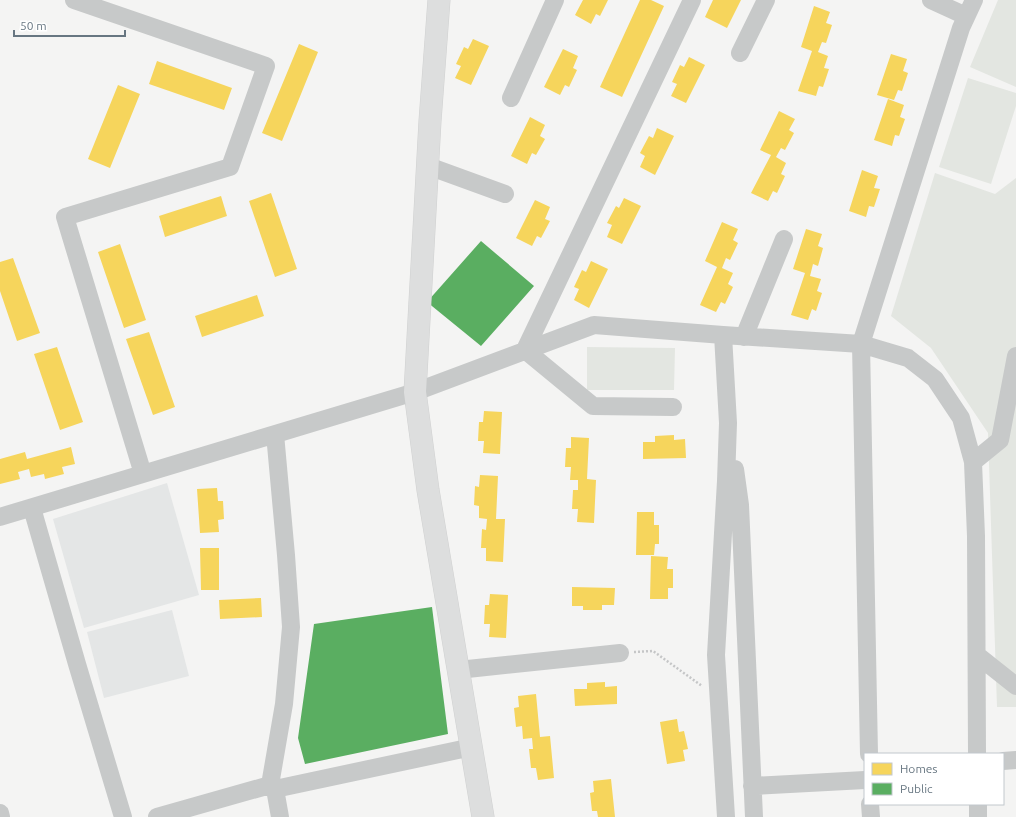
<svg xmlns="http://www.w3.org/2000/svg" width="1016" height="817" font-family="Ubuntu,sans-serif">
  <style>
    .built { fill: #e4e6e6 }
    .green { fill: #e3e6e1 }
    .homes { fill: #f6d55c }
    .public { fill: #5aae61 }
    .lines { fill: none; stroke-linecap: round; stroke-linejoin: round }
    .major-casing { stroke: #d0d1d1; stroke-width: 23 }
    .path { stroke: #c5c6c7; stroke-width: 2.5; stroke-dasharray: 2 2; stroke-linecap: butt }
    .minor { stroke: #c7c9c9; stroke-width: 18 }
    .major { stroke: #dddede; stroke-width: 22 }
  </style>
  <rect width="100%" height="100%" fill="#f4f4f3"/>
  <path class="built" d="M167,483l32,112 -115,33 -31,-109z
    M172,610l17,66 -85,22 -17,-66z"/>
  <path class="green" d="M998,0h18v87l-46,-20z
    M968,78l48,15v13l-25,78 -52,-17z
    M935,173l60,21 21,-16v529h-19l-9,-274 -57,-85 -40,-32z
    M587,347l88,1 -1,42h-87z"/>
  <path class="homes" d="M583,0h25l-8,16 -4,-2 -5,10 -16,-9z
    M640,0h11l13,6 -42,91 -22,-10z
    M713,0h28l-14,28 -22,-11z
    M814,6l16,6 -4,11 6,2 -6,18 -4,-1 -4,10 10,4 -4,12 5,1 -6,18 -4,-1 -3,10 -18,-5 14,-40 -11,-4z
    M473,39l16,7 -18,39 -16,-7 6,-12 -5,-2 8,-17 4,2z
    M299,44l19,8 -36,89 -20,-8z
    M563,49l15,7 -5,12 4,2 -8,17 -4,-2 -5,10 -16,-8z
    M891,54l16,5 -4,12 5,2 -6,18 -4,-1 -4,10 -17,-5z
    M689,57l16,8 -19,38 -15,-7 6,-12 -5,-2 8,-17 4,2z
    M157,61l75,27 -8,22 -75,-26z
    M118,85l22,9 -30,74 -22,-9z
    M888,99l16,6 -4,12 5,2 -6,17 -4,-1 -3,11 -18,-6z
    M779,111l16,8 -6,11 5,3 -9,17 -4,-2 -5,9 10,6 -5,11 4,2 -8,17 -4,-2 -5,10 -17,-8 20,-38 -11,-5z
    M530,117l15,8 -5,11 5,3 -9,16 -4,-2 -5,11 -16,-8z
    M657,128l17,8 -19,39 -15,-8 5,-11 -5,-3 9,-17 4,2z
    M862,170l16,6 -4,12 6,1 -6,18 -5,-1 -3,11 -17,-6z
    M271,193l26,76 -22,8 -26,-76z
    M221,196l6,20 -62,21 -6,-21z
    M624,198l17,8 -19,38 -15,-7 5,-12 -5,-2 9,-17 3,2z
    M535,200l15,7 -5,12 5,2 -9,17 -4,-2 -5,10 -16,-8z
    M722,222l16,7 -5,11 5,3 -8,17 -4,-2 -4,10 11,5 -5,11 5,3 -8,17 -4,-2 -5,10 -16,-7 17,-38 -12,-6z
    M806,229l16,5 -4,12 5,2 -5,18 -5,-2 -3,12 11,3 -4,12 5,2 -6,18 -4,-2 -4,11 -17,-5 14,-42 -12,-4z
    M120,244l26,76 -22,8 -26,-76z
    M13,258l27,75 -23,8 -17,-50v-29z
    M591,261l17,8 -19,39 -15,-8 5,-11 -5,-2 8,-17 4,2z
    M257,295l7,21 -62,21 -7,-21z
    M149,332l26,75 -22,8 -27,-76z
    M57,347l26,75 -23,8 -26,-76z
    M484,411l18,1 -2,42 -17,-1 1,-12h-6l1,-19h4z
    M674,435v5l11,-1 1,19 -43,1v-17h12v-6z
    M571,437l18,1 -2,41 9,1 -2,43 -17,-1 1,-13h-6l1,-19h5v-10h-8l1,-13h-6l1,-19h5z
    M71,447l4,17 -13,3 2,7 -19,5 -1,-5 -13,3 -2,-8 -11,3 2,7 -20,5v-25l25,-7 2,7z
    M480,475l18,1 -2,43h9l-2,43 -17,-1v-13h-5l1,-19 4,1 1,-11 -8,-1v-12l-5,-1 1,-19 4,1z
    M217,488l1,13h5l1,18 -6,1 1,12 -19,1 -3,-44z
    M637,512h17v13h5v19h-4l-1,11h-18z
    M200,548h19v42h-18z
    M651,556l17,1 -1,12h6v19h-5v11h-18z
    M572,587l43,1 -1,17h-12v5h-19v-4h-11z
    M490,594l18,1 -2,43 -17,-1 1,-13h-6l1,-19h4z
    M261,598l1,19 -42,2 -1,-19z
    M605,682v5l12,-1v18l-42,2 -1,-17h13v-6z
    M536,694l4,43 10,-1 4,42 -16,2 -2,-12h-5l-2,-19h4l-1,-11 -9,1 -1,-13 -6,1 -2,-19 5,-1 -1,-11z
    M677,719l2,13 5,-1 4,18 -5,1 2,11 -18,3 -7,-42z
    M611,779l4,38h-17l-1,-6h-5l-2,-18 4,-1 -1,-11z"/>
  <path class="public" d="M481,241l53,45 -53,60 -54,-44z
    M432,607l16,127 -143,30 -7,-26 16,-114z"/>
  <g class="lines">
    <defs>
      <path id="major" d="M439,0l-9,121 -15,271 13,98 55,327"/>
    </defs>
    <use href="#major" class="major-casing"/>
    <path class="path" d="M634,652l19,-1 49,35"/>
    <path class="minor" d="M74,0l192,66 -36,101 -165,50 78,257
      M931,0l35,16
      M740,53l26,-53
      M511,98l44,-98
      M428,166l77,28
      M723,335l5,88 -2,58 -10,174 10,162
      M744,337l40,-98
      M673,407l-80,-1 -68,-56 167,-350
      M973,462l27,-22 16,-84
      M735,469l5,36 14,312
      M32,508l45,156 46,153
      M0,517l415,-125 179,-67 129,10 138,9 47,14 27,21 26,39 12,44 3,74 1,218
      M977,655l39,31
      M458,670l162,-17
      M869,754l-8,-410 100,-316 13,-28
      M1003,761l13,-1
      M270,785l14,-81 7,-77 -5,-72 -11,-121
      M752,786l113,-6
      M275,789l5,28
      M870,804l1,13
      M978,804v13
      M0,813l1,4
      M157,817l113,-32 5,4 197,-42"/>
    <use href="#major" class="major"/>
  </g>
  <rect x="864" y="753" width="140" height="52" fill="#ffffff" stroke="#c2c8cd"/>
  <rect x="872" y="763" width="20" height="12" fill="#f6d55c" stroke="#c2c8cd"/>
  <text x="900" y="773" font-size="12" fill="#677681">Homes</text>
  <rect x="872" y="783" width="20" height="12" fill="#5aae61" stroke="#c2c8cd"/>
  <text x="900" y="793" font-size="12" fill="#677681">Public</text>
  <path d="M14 30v6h111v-6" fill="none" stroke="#677681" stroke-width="2"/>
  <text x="20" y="30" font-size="12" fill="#677681" stroke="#ffffff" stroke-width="3" paint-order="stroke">50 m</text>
</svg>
